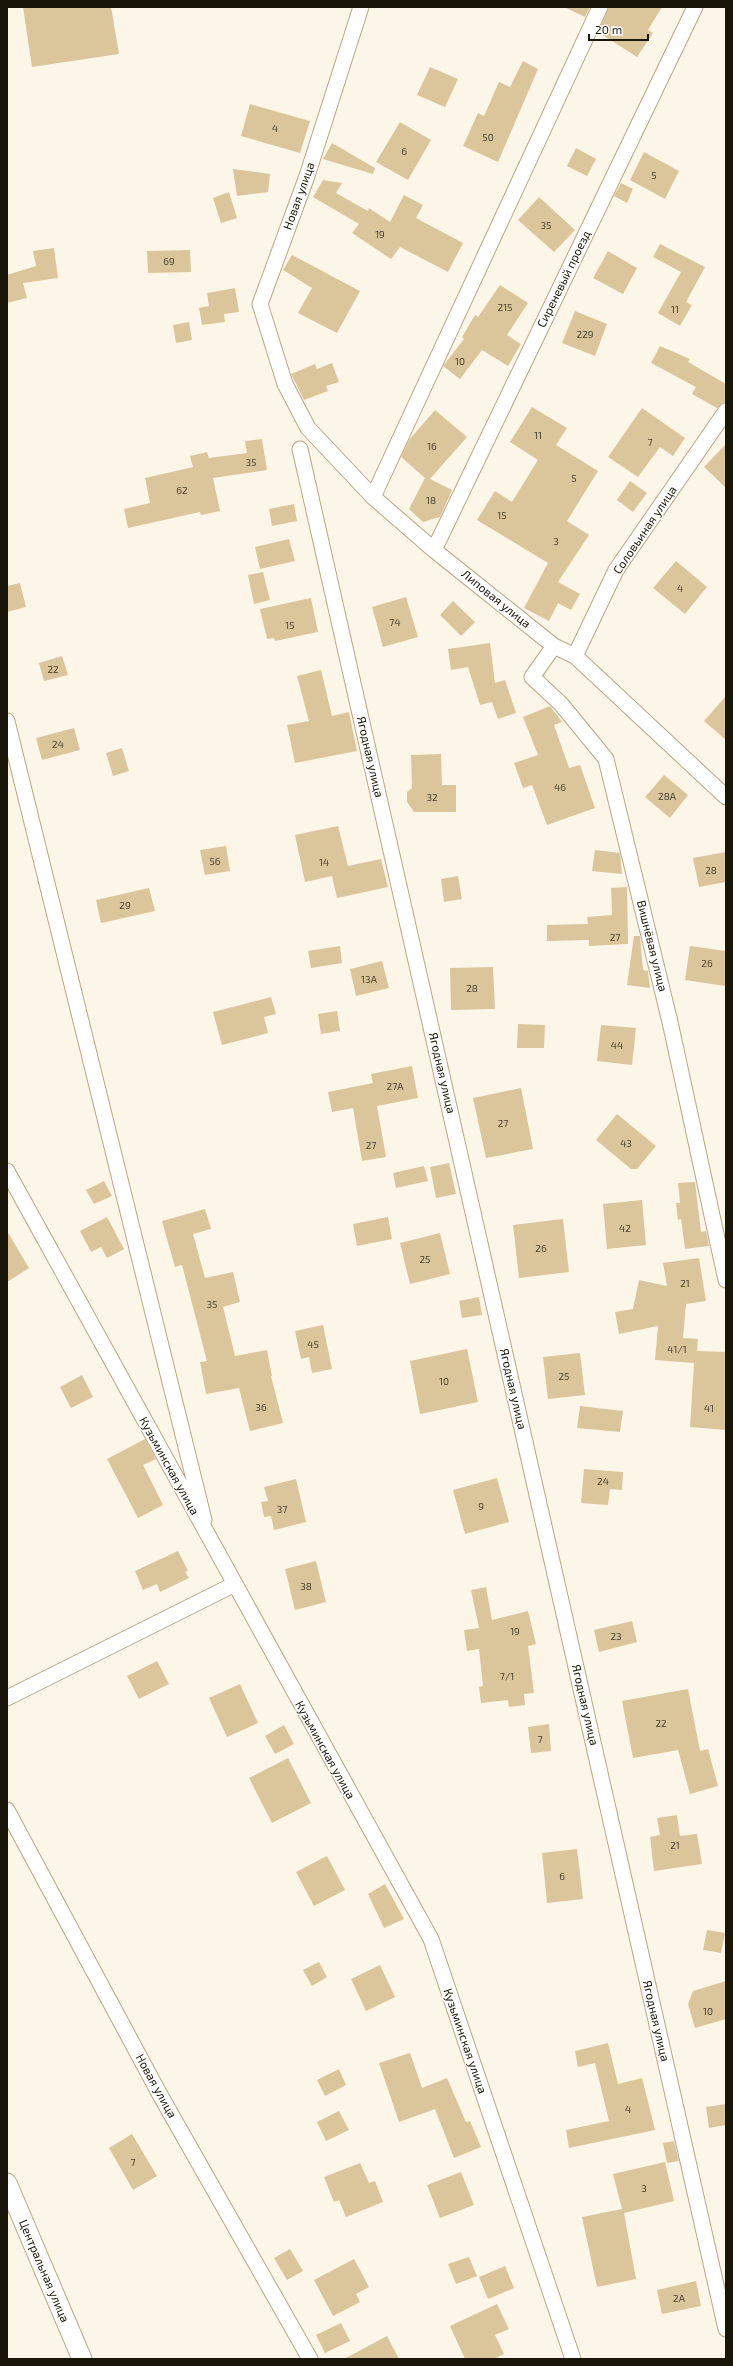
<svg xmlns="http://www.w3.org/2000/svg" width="733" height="2366" font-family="'Exo 2',sans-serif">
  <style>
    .building { fill: #dbc69c }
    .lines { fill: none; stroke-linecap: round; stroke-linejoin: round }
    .minor-casing { stroke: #b7a787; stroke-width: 17 }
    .tertiary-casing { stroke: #b7a787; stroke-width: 21 }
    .minor { stroke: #fff; stroke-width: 15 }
    .tertiary { stroke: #fff; stroke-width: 19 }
    .labels { text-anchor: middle; stroke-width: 3; stroke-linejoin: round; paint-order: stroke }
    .number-label { font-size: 10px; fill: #4a412e }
    .street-label { font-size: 12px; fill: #1a1509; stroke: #fff }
  </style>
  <rect width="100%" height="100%" fill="#fcf6e8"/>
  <path class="building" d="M23,7h88l8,47 -87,13z
    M564,7h26l-5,10z
    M609,7h53l-14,23 5,3 -16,24 -39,-25z
    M523,61l15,8 -40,93 -35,-16 15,-33 6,3 15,-34 11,5z
    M430,67l28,12 -13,28 -28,-12z
    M250,104l60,17 -10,32 -59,-17z
    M400,122l31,18 -23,40 -32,-18z
    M332,143l43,25 -2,6 -50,-15z
    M576,148l20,11 -9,17 -20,-10z
    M644,152l35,19 -14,28 -35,-19z
    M233,169l37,5 -2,18 -31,4z
    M323,180l19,3 -6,10 32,18 1,-3 21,14 14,-27 19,10 -7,13 47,25 -15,29 -48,-25 -9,12 -39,-26 7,-9 -46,-27z
    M621,183l12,6 -6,14 -13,-7z
    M229,192l8,26 -16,5 -8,-25z
    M539,197l36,33 -21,22 -36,-32z
    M660,244l45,23 -19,35 6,3 -12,21 -22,-13 23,-41 -28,-15z
    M54,248l4,30 -35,5 4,15 -20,5v-28l29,-9 -3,-15z
    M190,250l1,22 -43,1 -1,-22z
    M608,251l29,17 -14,26 -30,-16z
    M292,255l68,36 -23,42 -39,-20 14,-25 -29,-18z
    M500,285l28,18 -21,32 14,9 -13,22 -26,-16 -22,29 -17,-13 21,-27 -2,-2 13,-22 3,2z
    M235,288l4,24 -15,2 1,8 -23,3 -3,-17 10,-2 -2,-13z
    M575,311l32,13 -12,32 -33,-13z
    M189,322l3,18 -16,3 -3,-18z
    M660,346l30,13 -2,3 38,22 -1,18 -8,6 -25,-14 4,-7 -45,-24z
    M332,363l7,19 -13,4 2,5 -24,9 -13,-26 24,-10 2,5z
    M532,407l35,21 -11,17 42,26 -31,50 22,14 -31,47 22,12 -9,16 -13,-7 -9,18 -25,-13 24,-45 -71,-43 18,-29 17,11 26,-42 -28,-18z
    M642,408l43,30 -12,18 -13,-9 -22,30 -30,-20z
    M435,410l32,27 -37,42 22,11 -12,27 -17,5 -14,-13 16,-31 -24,-21 8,-17z
    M262,439l5,31 -54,8 7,33 -19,4 -1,-3 -72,16 -4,-19 26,-6 -5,-25 48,-11 -3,-11 17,-4 2,6 38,-5 -2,-12z
    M726,444v44l-22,-21z
    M630,481l17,12 -14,19 -16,-12z
    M294,504l3,17 -25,5 -3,-17z
    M289,539l6,22 -35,8 -5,-22z
    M676,561l31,26 -22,27 -32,-26z
    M263,572l7,28 -16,4 -6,-29z
    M20,583l6,24 -19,5v-26z
    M406,597l12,40 -35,10 -11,-40z
    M311,598l7,34 -43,9 -1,-3 -7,1 -7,-30z
    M453,601l22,21 -14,14 -21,-21z
    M490,643l5,40 10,-3 11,33 -18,6 -6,-17 -12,3 -12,-38 -17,3 -3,-21z
    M62,656l6,19 -24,6 -5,-18z
    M321,670l11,46 17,-4 8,39 -62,12 -8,-38 22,-4 -12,-45z
    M726,696v44l-22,-19z
    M550,706l12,16 -8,3 15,43 11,-3 15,43 -48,17 -15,-40 -9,3 -9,-25 24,-8 -15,-38z
    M74,728l6,22 -38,10 -6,-22z
    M122,748l7,23 -16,5 -7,-23z
    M441,754l1,31h14v27h-42l-7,-10v-10l5,-4 -1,-33z
    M664,775l24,20 -18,23 -25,-21z
    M338,826l10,40 33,-7 7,28 -51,11 -5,-22 -27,6 -10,-47z
    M226,846l4,25 -25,4 -5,-25z
    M595,850l25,3 2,21 -30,-3z
    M726,852v30l-27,5 -6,-29z
    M458,876l4,23 -18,3 -3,-23z
    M627,887l1,57 -39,2v-6l-42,1v-16l41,-1 -1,-7 25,-2 -1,-27z
    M149,888l6,23 -54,12 -5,-23z
    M634,936h6l3,34 5,1 2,17 -23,-3z
    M340,946l2,17 -31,5 -3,-17z
    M690,946l36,5 -1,35 -40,-6z
    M382,961l7,27 -33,8 -6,-27z
    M493,967l2,42 -44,1 -1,-42z
    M271,997l5,17 -12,3 4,16 -46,12 -9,-33z
    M337,1011l3,20 -19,3 -3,-20z
    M518,1024l27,1 -1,23h-27z
    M601,1025l35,3 -4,37 -35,-4z
    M412,1066l6,32 -41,8 9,51 -24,4 -9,-53 -21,4 -4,-20 45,-9 -2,-9z
    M521,1088l12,61 -47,9 -13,-60z
    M617,1114l39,32 -19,23h-6l-35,-29z
    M449,1163l7,31 -20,4 -6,-31z
    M424,1166l4,15 -32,7 -3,-15z
    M104,1181l8,15 -18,8 -8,-14z
    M695,1182l6,50 5,-1 3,15 -24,3 -4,-30 -3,1 -2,-17h4l-2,-20z
    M642,1200l4,45 -39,4 -4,-45z
    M205,1209l6,20 -18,5 12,44 28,-6 7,30 -17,5 12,49 32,-6 5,26h-1l12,47 -33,8 -11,-43 -33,6 -6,-32 7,-1 -25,-96 -7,2 -13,-46z
    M107,1217l17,32 -17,9 -6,-11 -10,5 -11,-21z
    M388,1217l4,22 -35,7 -4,-22z
    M563,1219l6,53 -50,6 -6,-53z
    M7,1231l22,37 -22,14z
    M440,1233l10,41 -40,10 -10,-41z
    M699,1258l7,43 -20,3 -3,34 15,1 -1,12 29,1v78l-36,-3 4,-64 -39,-3 3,-34 -39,8 -4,-22 18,-3 6,-29 28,6 -4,-23z
    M479,1297l3,18 -20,3 -3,-17z
    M323,1325l9,44 -20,4 -3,-16 -8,2 -6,-28z
    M467,1349l11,53 -58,12 -10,-53z
    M580,1353l5,42 -37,4 -5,-42z
    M82,1375l11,22 -22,11 -11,-21z
    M580,1406l43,5 -3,21 -43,-4z
    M145,1439l11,20 -13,6 20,40 -25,13 -31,-59z
    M584,1469l39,3 -1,18 -12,-1 -2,16 -27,-2z
    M497,1478l12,44 -44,12 -12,-44z
    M296,1479l10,43 -32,8 -3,-14 -7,1 -3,-15 7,-1 -4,-14z
    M178,1551l10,20 -3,1 4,6 -29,14 -3,-8 -14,6 -8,-19z
    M316,1561l10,41 -31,8 -10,-41z
    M486,1587l6,33 36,-9 8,33 -8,2 6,47 -10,1 1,11 -16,2 -1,-7 -27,3 -2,-16 4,-1 -4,-37 -12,2 -3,-21 15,-2 -8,-38z
    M632,1621l5,21 -38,10 -5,-22z
    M157,1661l12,23 -30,15 -12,-23z
    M240,1684l18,39 -31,14 -18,-39z
    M688,1689l12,62 8,-2 10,37 -28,8 -12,-44 -45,8 -11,-57z
    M549,1724l2,27 -20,2 -3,-26z
    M284,1725l10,19 -19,10 -10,-18z
    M288,1758l23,45 -39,20 -23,-45z
    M677,1815l3,21 17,-2 5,30 -48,7 -4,-34 10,-2 -3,-17z
    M577,1849l6,50 -36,4 -5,-50z
    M327,1856l18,34 -31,16 -18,-34z
    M385,1884l19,35 -20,9 -16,-34z
    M707,1930l18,3 -4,20 -18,-3z
    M319,1962l8,15 -15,9 -9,-16z
    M380,1965l15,32 -29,14 -15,-32z
    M726,1981v38l-31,9 -7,-24 5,-13z
    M608,2043l10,41 24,-6 13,52 -86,18 -3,-18 43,-9 -14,-58 -17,4 -3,-16z
    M410,2053l12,35 25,-10 19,44 4,-1 11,26 -27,11 -19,-49 -36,13 -20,-59z
    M339,2069l7,16 -21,11 -8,-16z
    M726,2104v21l-17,3 -3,-21z
    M339,2111l10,19 -23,11 -9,-19z
    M132,2134l25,42 -24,14 -24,-42z
    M674,2141l5,20 -12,2 -4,-20z
    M665,2162l9,39 -50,12 12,66 -39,8 -15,-70 40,-8 -9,-35z
    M360,2163l9,20 6,-2 8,21 -37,15 -7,-17 -5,2 -10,-25z
    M461,2172l13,33 -34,13 -13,-33z
    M290,2249l13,22 -16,9 -13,-22z
    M469,2257l8,19 -21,8 -8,-20z
    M354,2259l15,28 -13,7 4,8 -27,14 -19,-36z
    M505,2266l9,22 -26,11 -9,-22z
    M696,2281l5,25 -39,8 -5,-24z
    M497,2304l12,25 -14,6 9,19 -10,5h-29l-15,-33z
    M341,2323l9,18 -25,12 -9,-18z
    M387,2336l12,23h-55z"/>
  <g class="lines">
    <defs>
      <path id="minor" d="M361,7l-54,169 -47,128 25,80 23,44 65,69 61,53 120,96 21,10 151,141
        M300,449l426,1880
        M373,497l227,-490
        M434,550l261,-543
        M554,646l-22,31 29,27 45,55 64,263 56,258
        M575,656l41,-86 110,-159
        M7,721l197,799
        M7,1171l424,768 142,420
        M7,1698l226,-113
        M7,1810l152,283 151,266"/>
      <path id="tertiary" d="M7,2183l75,176"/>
    </defs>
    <use href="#minor" class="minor-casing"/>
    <use href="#tertiary" class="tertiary-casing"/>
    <use href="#minor" class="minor"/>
    <use href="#tertiary" class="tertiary"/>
  </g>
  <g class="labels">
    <g class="number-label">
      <text x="275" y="132">4</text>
      <text x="488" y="141">50</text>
      <text x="404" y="155">6</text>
      <text x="654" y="179">5</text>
      <text x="546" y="229">35</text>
      <text x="380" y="238">19</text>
      <text x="169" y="265">69</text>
      <text x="505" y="311">215</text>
      <text x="675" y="313">11</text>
      <text x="585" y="338">229</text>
      <text x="460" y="365">10</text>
      <text x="538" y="439">11</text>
      <text x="650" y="446">7</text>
      <text x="432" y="450">16</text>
      <text x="251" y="466">35</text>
      <text x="574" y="482">5</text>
      <text x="182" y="494">62</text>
      <text x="431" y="504">18</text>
      <text x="502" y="519">15</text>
      <text x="556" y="545">3</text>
      <text x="680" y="592">4</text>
      <text x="395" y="626">74</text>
      <text x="290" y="629">15</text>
      <text x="53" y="673">22</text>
      <text x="58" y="748">24</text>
      <text x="560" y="791">46</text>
      <text x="667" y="800">28А</text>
      <text x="432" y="801">32</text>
      <text x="215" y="865">56</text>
      <text x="324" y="866">14</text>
      <text x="711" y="874">28</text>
      <text x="125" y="909">29</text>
      <text x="615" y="941">27</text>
      <text x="707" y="967">26</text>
      <text x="369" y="983">13А</text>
      <text x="472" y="992">28</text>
      <text x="617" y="1049">44</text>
      <text x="395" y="1090">27А</text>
      <text x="503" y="1127">27</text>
      <text x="626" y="1147">43</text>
      <text x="371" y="1149">27</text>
      <text x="625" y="1232">42</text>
      <text x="541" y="1252">26</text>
      <text x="425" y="1263">25</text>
      <text x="685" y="1287">21</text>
      <text x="212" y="1308">35</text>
      <text x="313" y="1348">45</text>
      <text x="677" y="1353">41/1</text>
      <text x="564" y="1380">25</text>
      <text x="444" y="1385">10</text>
      <text x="261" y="1411">36</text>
      <text x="709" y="1412">41</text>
      <text x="603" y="1485">24</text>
      <text x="481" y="1510">9</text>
      <text x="282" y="1513">37</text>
      <text x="306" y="1590">38</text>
      <text x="515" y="1635">19</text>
      <text x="616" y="1640">23</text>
      <text x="507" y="1680">7/1</text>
      <text x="661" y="1727">22</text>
      <text x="540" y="1743">7</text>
      <text x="675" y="1849">21</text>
      <text x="562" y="1880">6</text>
      <text x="708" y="2015">10</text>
      <text x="628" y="2113">4</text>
      <text x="133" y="2166">7</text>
      <text x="644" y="2192">3</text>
      <text x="679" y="2302">2А</text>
    </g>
    <g class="street-label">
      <text transform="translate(299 196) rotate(-70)" y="4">Новая улица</text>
      <text transform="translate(564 279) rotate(-64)" y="4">Сиреневый проезд</text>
      <text transform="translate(645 530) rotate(-56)" y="4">Соловьиная улица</text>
      <text transform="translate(496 599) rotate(39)" y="4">Липовая улица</text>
      <text transform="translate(370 757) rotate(77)" y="4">Ягодная улица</text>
      <text transform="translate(652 946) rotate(76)" y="4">Вишнёвая улица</text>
      <text transform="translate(442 1073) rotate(77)" y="4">Ягодная улица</text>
      <text transform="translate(513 1389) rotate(77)" y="4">Ягодная улица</text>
      <text transform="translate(169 1466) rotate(61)" y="4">Кузьминская улица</text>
      <text transform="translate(585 1705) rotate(77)" y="4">Ягодная улица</text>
      <text transform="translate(325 1750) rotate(61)" y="4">Кузьминская улица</text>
      <text transform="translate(656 2021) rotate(77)" y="4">Ягодная улица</text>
      <text transform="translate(465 2041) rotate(71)" y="4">Кузьминская улица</text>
      <text transform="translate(156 2086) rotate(61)" y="4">Новая улица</text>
      <text transform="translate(44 2271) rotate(67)" y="4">Центральная улица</text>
    </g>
  </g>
  <rect width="733" height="2366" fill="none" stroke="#1a1509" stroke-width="16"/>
  <path d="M589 34v6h59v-6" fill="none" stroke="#1a1509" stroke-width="2"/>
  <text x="595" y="34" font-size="12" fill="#1a1509" stroke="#ffffff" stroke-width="3" paint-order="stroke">20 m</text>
</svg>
